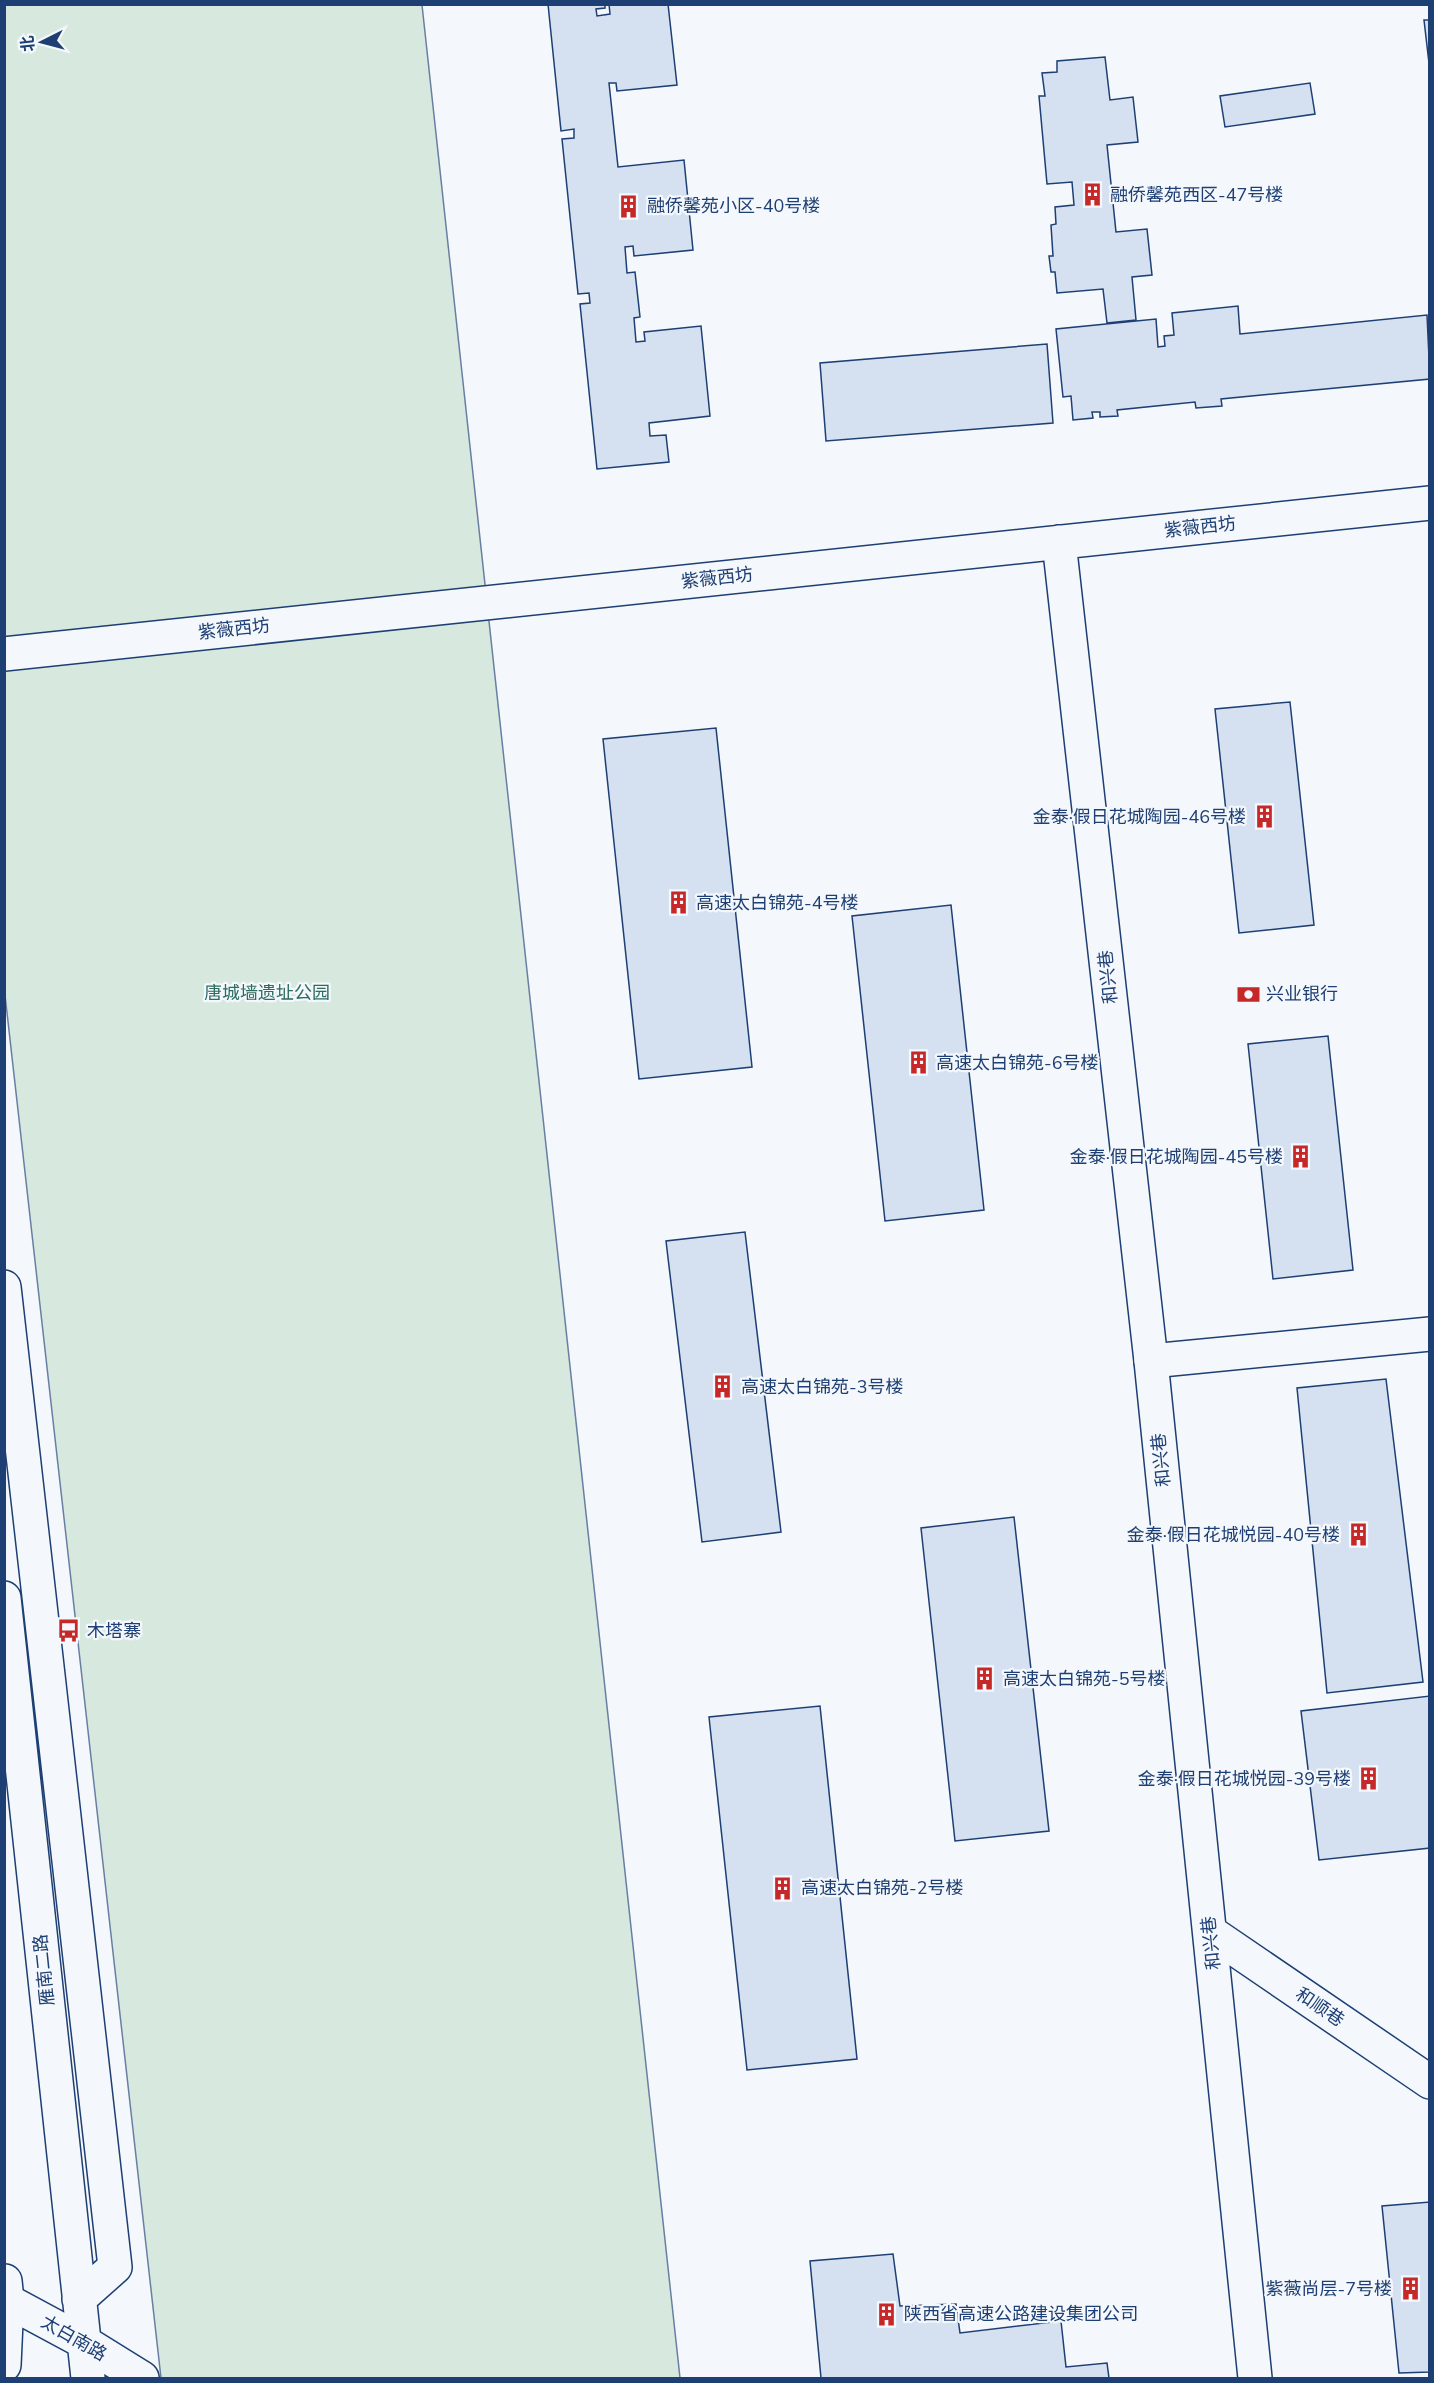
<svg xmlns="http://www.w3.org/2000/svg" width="1434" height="2383" font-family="'Nunito Sans','Noto Sans SC',sans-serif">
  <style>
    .green { fill: #d7e8df; stroke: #687fa3; stroke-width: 1.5 }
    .building { fill: #d5e0f0; stroke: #1d3f73; stroke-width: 1.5 }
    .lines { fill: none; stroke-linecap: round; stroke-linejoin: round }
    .minor-casing { stroke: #1d3f73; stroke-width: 36 }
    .tertiary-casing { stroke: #1d3f73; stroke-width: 36 }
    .primary-casing { stroke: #1d3f73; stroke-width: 36 }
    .minor { stroke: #f4f7fb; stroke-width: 33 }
    .tertiary { stroke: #f4f7fb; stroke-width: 33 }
    .primary { stroke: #f4f7fb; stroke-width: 33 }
    .labels { text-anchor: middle; stroke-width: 4.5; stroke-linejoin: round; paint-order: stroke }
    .poi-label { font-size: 18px; fill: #1d3f73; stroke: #f4f7fb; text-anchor: start }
    .street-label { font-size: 18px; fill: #1d3f73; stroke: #f4f7fb }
    .park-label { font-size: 18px; fill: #2c6c60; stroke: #f4f7fb }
  </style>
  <rect width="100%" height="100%" fill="#f4f7fb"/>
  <path class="green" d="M4,5h418l258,2373h-519l-156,-1383z"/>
  <path class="building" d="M548,4h57v4l-9,1 1,7 13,-2 -1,-10h59l9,81 -60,6 -1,-8h-7l9,84 66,-7 9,90 -59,6 -1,-10 -8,1 2,26 8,-1 5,45 -6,1 2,24 9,-1 -1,-9 57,-6 9,90 -61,7 1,13 16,-1 3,27 -72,7 -17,-165 10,-1 -1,-10 -11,1 -16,-155 12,-1v-9l-13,2z
    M1424,20h6v52z
    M1105,57l5,43 23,-3 5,45 -31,3 9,87 31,-3 5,46 -20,2 4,43 -29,3 -4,-34 -46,4 -2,-21h-4l-2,-16h4l-2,-31 5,-1 -1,-17 19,-2 -2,-23 -25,2 -8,-88h6l-3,-23 15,-1v-11z
    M1310,83l5,31 -90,13 -5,-31z
    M1238,306l2,28 187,-19 3,64 -209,20 1,7 -26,2 -1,-6 -78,8 1,6 -18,1v-5h-8l1,6 -20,2 -2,-24 -8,1 -7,-68 100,-10 2,28 7,-1 -1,-10 10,-1 -2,-22z
    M1047,344l6,79 -227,18 -6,-78z
    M1290,702l24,223 -75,8 -24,-224z
    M716,728l36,339 -113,12 -36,-340z
    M951,905l33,305 -99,11 -33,-305z
    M1328,1036l25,234 -80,9 -25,-235z
    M745,1232l36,300 -79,10 -36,-301z
    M1386,1379l37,303 -96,11 -30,-305z
    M1014,1517l35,314 -94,10 -34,-313z
    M1430,1696v152l-111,12 -18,-149z
    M820,1706l37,353 -110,11 -38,-353z
    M1430,2202v170l-31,1 -17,-167z
    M893,2254l7,52 56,-2 4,29 101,-12 5,46 41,-4 2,15h-288l-11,-117z"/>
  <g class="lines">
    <defs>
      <path id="minor" d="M1151,1361l279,-27"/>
      <path id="tertiary" d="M1059,542l92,819 104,1017
        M4,654l1426,-151
        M1210,1932l220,150"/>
      <path id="primary" d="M4,1287l111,980 -36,32
        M4,1598l84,780
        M4,2299l80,43 58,36
        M4,2365l3,-65 -2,-19"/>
    </defs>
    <use href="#minor" class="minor-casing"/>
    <use href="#tertiary" class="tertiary-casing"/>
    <use href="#primary" class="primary-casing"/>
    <use href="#minor" class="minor"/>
    <use href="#tertiary" class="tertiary"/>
    <use href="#primary" class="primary"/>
  </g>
  <defs>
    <symbol id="building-bare" viewBox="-9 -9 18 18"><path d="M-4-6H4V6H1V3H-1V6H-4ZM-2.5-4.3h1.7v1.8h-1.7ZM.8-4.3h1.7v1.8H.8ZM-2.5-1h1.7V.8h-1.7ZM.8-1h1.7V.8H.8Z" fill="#c62828" stroke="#f4f7fb" stroke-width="2.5" paint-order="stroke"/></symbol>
    <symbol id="bank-bare" viewBox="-9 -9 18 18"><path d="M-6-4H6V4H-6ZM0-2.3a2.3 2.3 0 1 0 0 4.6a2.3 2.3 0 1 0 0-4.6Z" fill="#c62828" stroke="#f4f7fb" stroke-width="2.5" paint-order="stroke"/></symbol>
    <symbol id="bus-bare" viewBox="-9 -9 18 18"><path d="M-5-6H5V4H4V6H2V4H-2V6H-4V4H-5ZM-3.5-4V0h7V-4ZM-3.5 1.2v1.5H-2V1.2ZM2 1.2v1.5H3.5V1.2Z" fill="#c62828" stroke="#f4f7fb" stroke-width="2.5" paint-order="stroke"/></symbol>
  </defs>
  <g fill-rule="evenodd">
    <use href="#building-bare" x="1076" y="178" width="33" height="33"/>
    <use href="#building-bare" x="612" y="190" width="33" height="33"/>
    <use href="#building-bare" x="1248" y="800" width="33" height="33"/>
    <use href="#building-bare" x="662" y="886" width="33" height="33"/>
    <use href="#bank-bare" x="1232" y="978" width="33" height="33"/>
    <use href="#building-bare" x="902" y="1046" width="33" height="33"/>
    <use href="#building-bare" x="1284" y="1140" width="33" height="33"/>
    <use href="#building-bare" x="706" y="1370" width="33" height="33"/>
    <use href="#building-bare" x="1342" y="1518" width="33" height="33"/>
    <use href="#bus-bare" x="52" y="1614" width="33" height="33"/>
    <use href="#building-bare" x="968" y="1662" width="33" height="33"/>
    <use href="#building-bare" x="1352" y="1762" width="33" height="33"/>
    <use href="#building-bare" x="766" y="1872" width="33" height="33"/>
    <use href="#building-bare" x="1394" y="2272" width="33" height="33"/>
    <use href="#building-bare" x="870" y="2298" width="33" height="33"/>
  </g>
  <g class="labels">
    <g class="poi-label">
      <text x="1110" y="201">融侨馨苑西区-47号楼</text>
      <text x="647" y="212">融侨馨苑小区-40号楼</text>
      <text x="1246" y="823" text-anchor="end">金泰·假日花城陶园-46号楼</text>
      <text x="696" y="909">高速太白锦苑-4号楼</text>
      <text x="1266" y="1000">兴业银行</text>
      <text x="936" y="1069">高速太白锦苑-6号楼</text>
      <text x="1283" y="1163" text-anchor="end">金泰·假日花城陶园-45号楼</text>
      <text x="741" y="1393">高速太白锦苑-3号楼</text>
      <text x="1340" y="1541" text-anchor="end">金泰·假日花城悦园-40号楼</text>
      <text x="87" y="1637">木塔寨</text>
      <text x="1003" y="1685">高速太白锦苑-5号楼</text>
      <text x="1351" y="1785" text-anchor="end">金泰·假日花城悦园-39号楼</text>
      <text x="801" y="1894">高速太白锦苑-2号楼</text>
      <text x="1392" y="2295" text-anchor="end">紫薇尚层-7号楼</text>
      <text x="904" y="2320">陕西省高速公路建设集团公司</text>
    </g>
    <g class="street-label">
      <text transform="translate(1200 527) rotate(-6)" y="6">紫薇西坊</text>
      <text transform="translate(717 578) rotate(-6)" y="6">紫薇西坊</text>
      <text transform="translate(234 629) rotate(-6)" y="6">紫薇西坊</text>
      <text transform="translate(1108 977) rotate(-96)" y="6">和兴巷</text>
      <text transform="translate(1161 1460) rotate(-96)" y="6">和兴巷</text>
      <text transform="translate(1211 1943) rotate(-96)" y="6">和兴巷</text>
      <text transform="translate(44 1970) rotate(-96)" y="6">雁南二路</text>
      <text transform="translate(1320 2007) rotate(34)" y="6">和顺巷</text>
      <text transform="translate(74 2338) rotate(30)" y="6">太白南路</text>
    </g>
    <g class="park-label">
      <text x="267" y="999">唐城墙遗址公园</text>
    </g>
  </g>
  <rect width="1434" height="2383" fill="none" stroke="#1d3f73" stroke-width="12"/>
  <g transform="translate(42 42) rotate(264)" stroke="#f4f7fb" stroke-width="4.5" paint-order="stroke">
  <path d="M0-4.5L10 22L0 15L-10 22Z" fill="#1d3f73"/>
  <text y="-9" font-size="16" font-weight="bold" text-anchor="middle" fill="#1d3f73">北</text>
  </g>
</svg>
